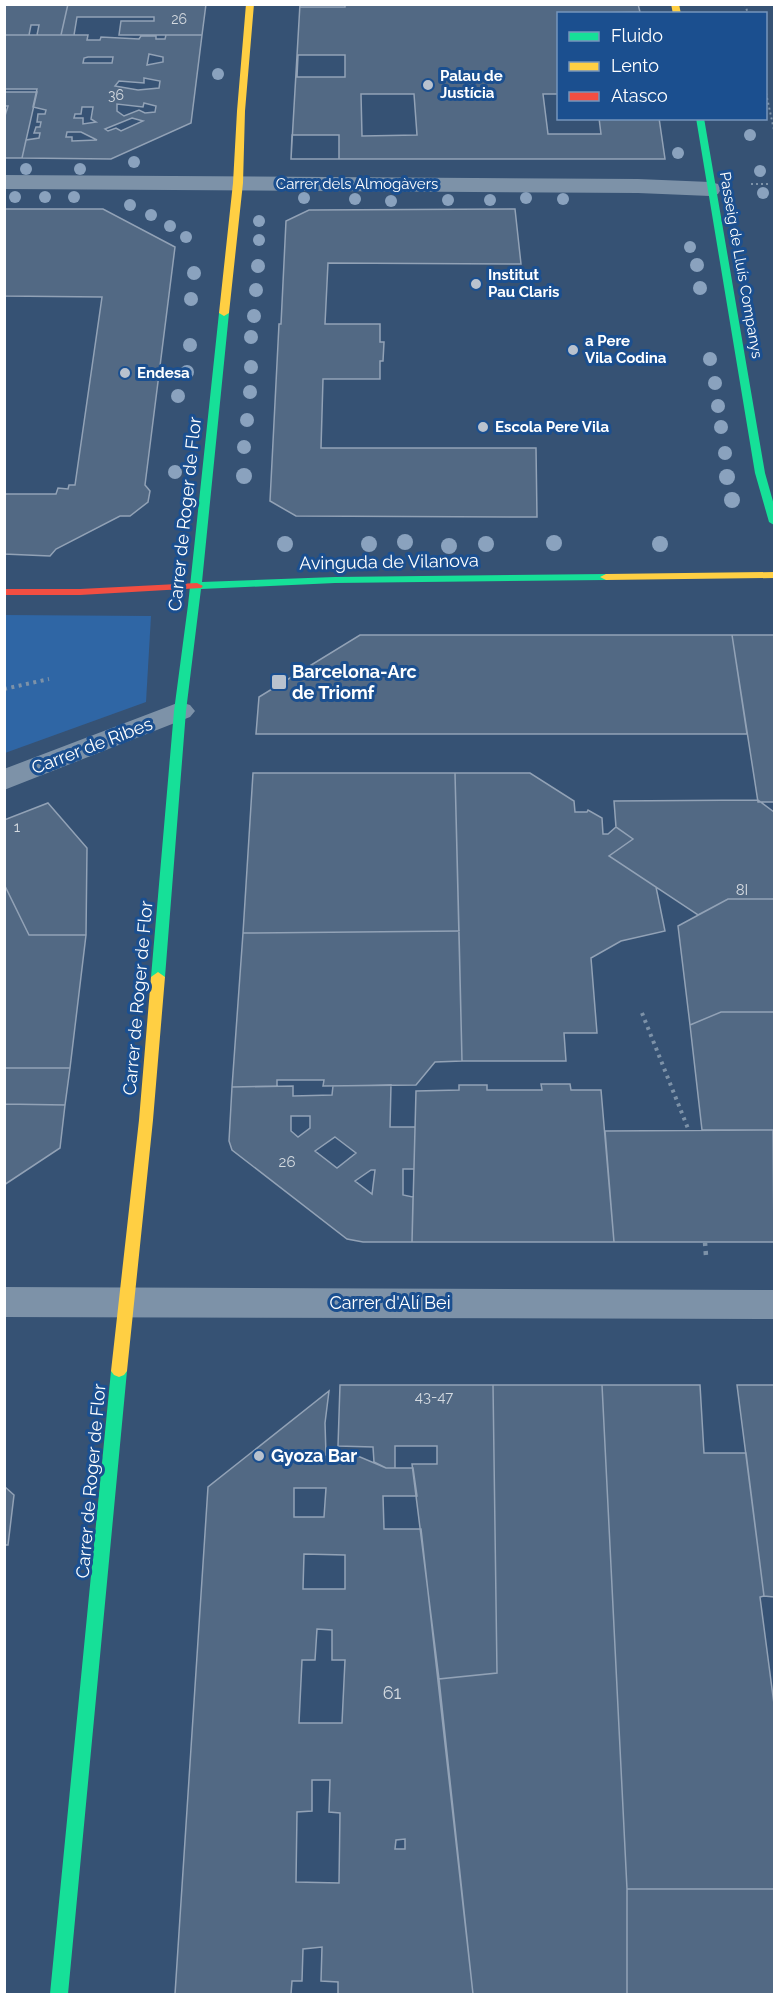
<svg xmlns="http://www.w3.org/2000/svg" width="779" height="1999" font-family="Raleway,sans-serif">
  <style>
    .green { fill: #2f66a5 }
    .building { fill: #526984; stroke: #92a2b6; stroke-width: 1.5; fill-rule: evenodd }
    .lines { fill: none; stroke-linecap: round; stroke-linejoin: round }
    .path-far2 { stroke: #7d92a8; stroke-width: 2; stroke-dasharray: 2 3; stroke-linecap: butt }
    .path-far1 { stroke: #7d92a8; stroke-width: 4; stroke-dasharray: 3 4.5; stroke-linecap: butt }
    .path { stroke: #7d92a8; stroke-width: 4.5; stroke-dasharray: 4 5; stroke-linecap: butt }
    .street { fill: #7d92a8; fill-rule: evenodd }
    .fast { fill: #16e098; fill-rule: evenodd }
    .slow { fill: #ffcf43; fill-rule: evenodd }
    .jam { fill: #f24e42; fill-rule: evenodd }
    .tree { fill: #8aa2be }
    .poi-dot { fill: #b9c2ce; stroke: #1b4f8f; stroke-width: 2 }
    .labels { text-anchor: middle; stroke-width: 6; stroke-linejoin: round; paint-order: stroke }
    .far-number-label { font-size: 14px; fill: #d4dae0 }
    .far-poi-label { font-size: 15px; font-weight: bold; fill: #fff; stroke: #1b4f8f; text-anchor: start }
    .far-street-label { font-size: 15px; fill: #fff; stroke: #1b4f8f }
    .number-label { font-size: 15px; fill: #d4dae0 }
    .street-label { font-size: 18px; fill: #fff; stroke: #1b4f8f }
    .poi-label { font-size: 18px; font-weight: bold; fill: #fff; stroke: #1b4f8f; text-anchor: start }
    .near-number-label { font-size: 18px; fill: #d4dae0 }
  </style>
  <rect width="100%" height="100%" fill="#365274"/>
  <path class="green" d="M5,615l146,1 -5,86 -141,51z"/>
  <path class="building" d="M4,4h64l-7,31h-24l2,-10h-8l-2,10h-25z
    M68,4l100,1 38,-1 -4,31h-83l2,-14h33v-4h-77l-3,18h-13z
    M300,4h338l2,8 -82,2v80h-15l5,40h53l-2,-16h60l6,41h-374zM361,94h53l3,41 -55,1z
    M300,4h45v3h-45z
    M4,35h84l-1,5h13l1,-3 38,2 2,-3h15v3h9l1,-4h36l-11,88 -80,36 -89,-1 4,-18 13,-2 1,-5h-6l2,-6h4l1,-5h-4l1,-8h7l1,-4 -13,-3 4,-18h-33zM149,54l14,3v5l-16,3zM88,57h25l-1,6h-29l1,-5zM144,78l16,3 -1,7 -21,2 -23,-4 4,-5 25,2zM144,103l12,3 -1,6 -10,1 -6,-3 -15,6 -7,-5v-7l26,3zM82,107h11l-2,12 5,3 -13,2v-6h-9l1,-4h6zM132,118l11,3 -22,10 -5,-3 -8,3 -3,-2zM67,132h14l16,8 -25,1v-4h-6z
    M298,55h47v22h-48z
    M4,92h33l-15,66h-18v-39l4,-13h-4z
    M292,135h47v24h-48z
    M4,209h99l72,38 -30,238 5,6 -2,11 -18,14h-10l-64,33 -6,7 -46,-2v-60h52l2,-6 10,1 1,-4h6l27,-188 -98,-1z
    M515,209l6,55 -193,-1 -3,61h55v18h4l-1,19h-3v18h-57l-2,69h215l1,69 -241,-1 -26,-15 9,-177h2l5,-103 23,-11z
    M360,635h372l15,99h-491l3,-37z
    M732,635h42v167h-16z
    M253,773h202l4,158 -216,2z
    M455,773h75l44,28 1,11h12l1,-2 14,8 1,16h5l8,-7 17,12 -24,17 47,31 9,44 -44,10 -30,17 6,75h-33l2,28h-104z
    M758,800l16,12v87h-46l-30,16 -89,-59 24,-17 -17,-12 -2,-26z
    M48,803l39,45 -1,87h-57l-25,-51v-64z
    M4,884l25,51h57l-16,133h-66z
    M728,899h46v113h-53l-31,13 -12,-99z
    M459,931l3,130 -27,1 -19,23 -93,1 1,-6h-47v6l-45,1 11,-154z
    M721,1012h53v118h-72l-12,-105z
    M4,1068h66l-5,37 -61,-1z
    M541,1084h29l1,6h30l13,152h-202l4,-151 43,-1v-5h28v5h55z
    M391,1085l-1,42h25l-1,42h-11v26l10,2 -1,45h-49l-16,-3 -115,-89 -3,-9 3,-54 61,-1v10l39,-1 1,-9zM291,1116h19v12l-12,9 -7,-6zM335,1137l21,16 -19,15 -22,-17zM371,1170h4l-3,24 -17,-13z
    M4,1104l61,1 -5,43 -56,37z
    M773,1130l1,112h-160l-9,-111z
    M340,1385h153l4,288 -58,6 -27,-215h25v-18h-42v22h-9l-12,-6 -1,-15 -35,-1z
    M493,1385h109l25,504v105h-154l-34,-315 58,-6z
    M602,1385h98l4,68h42l18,143 -4,1 14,107v185h-147z
    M737,1385h37v212l-10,-1z
    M329,1391l-4,32 1,32 27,-1 33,14h27l4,28h-34l1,33h37l52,465h-135v-12l-17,-1 1,-34 -19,2 -1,32h-10l-1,13h-116l33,-507zM294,1488h32l-2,29h-30zM304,1554l41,1v34h-42zM317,1629l15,1v30h13l-3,63h-43l3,-63h13zM312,1780h18l-1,32 11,1 -1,70 -43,-1 1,-70 15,-1zM405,1839v10h-10l1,-9z
    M4,1486l10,9 -6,50h-4z
    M627,1889h147v105h-147z"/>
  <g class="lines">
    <path class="path-far2" d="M745,4l3,10
      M766,93l8,37
      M751,184h18"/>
    <path class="path-far1" d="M4,689l45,-10
      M642,1013l47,118"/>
    <path class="path" d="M705,1242l1,14"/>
    <path class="street" d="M4,175l634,4 72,3 8,2 3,5 -3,5 -8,2 -72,-3 -634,-4z
      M180,702l10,3 5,6 -5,6 -186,73v-21z
      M4,1287l770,3v29l-770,-2z"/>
    <path class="fast" d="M696,118h8l61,355 9,32v20l-5,-3 -14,-49z
      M224,310l5,3 -27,269 133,-5 271,-3 6,3 -6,3 -271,3 -134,6 -15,122 -21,266 -7,5 -7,-5 23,-266 14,-106 31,-292z
      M119,1365l5,2 3,4 -59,623h-18l61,-623 3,-4z"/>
    <path class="slow" d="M246,4h8l-9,107 -2,72 -14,130 -5,3 -5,-3 14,-130 4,-72z
      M671,4h8l2,10h-8z
      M774,572v6l-168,2 -6,-3 6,-3z
      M158,972l7,5 -12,143 -26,251 -3,4 -5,2 -5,-2 -3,-4 28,-251 12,-143z"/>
    <path class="jam" d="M197,583l6,3 -2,2 -121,7h-76v-6h76z"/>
  </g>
  <g class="tree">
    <circle cx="218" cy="74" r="6"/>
    <circle cx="750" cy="135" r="6"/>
    <circle cx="678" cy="153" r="6"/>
    <circle cx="134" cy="162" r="6"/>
    <circle cx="26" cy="169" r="6"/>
    <circle cx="80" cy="169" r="6"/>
    <circle cx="760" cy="171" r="6"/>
    <circle cx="763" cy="193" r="6"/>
    <circle cx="15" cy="197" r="6"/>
    <circle cx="45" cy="197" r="6"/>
    <circle cx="74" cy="197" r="6"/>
    <circle cx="304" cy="198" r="6"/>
    <circle cx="526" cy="198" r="6"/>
    <circle cx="355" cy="199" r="6"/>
    <circle cx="563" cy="199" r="6"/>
    <circle cx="448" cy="200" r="6"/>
    <circle cx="490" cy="200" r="6"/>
    <circle cx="391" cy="201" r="6"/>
    <circle cx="130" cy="205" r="6"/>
    <circle cx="151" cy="215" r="6"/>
    <circle cx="259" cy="221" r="6"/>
    <circle cx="170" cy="226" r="6"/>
    <circle cx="186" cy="237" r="6"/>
    <circle cx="259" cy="240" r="6"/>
    <circle cx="690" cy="247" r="6"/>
    <circle cx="697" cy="265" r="7"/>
    <circle cx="258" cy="266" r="7"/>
    <circle cx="194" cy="273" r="7"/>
    <circle cx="700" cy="288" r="7"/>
    <circle cx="256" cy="290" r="7"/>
    <circle cx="191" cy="299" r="7"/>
    <circle cx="254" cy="316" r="7"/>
    <circle cx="251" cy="337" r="7"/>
    <circle cx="190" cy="345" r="7"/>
    <circle cx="710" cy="359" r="7"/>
    <circle cx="251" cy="367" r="7"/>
    <circle cx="187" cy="372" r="7"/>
    <circle cx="715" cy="383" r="7"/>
    <circle cx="250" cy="392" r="7"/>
    <circle cx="178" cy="396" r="7"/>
    <circle cx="718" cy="406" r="7"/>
    <circle cx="247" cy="420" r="7"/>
    <circle cx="721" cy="427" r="7"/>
    <circle cx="244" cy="447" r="7"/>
    <circle cx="725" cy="453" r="7"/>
    <circle cx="175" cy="472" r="7"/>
    <circle cx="244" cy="476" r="8"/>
    <circle cx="727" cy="477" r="8"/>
    <circle cx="732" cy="500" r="8"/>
    <circle cx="405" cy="542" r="8"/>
    <circle cx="554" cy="543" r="8"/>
    <circle cx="285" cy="544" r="8"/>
    <circle cx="369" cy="544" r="8"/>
    <circle cx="486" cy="544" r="8"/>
    <circle cx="660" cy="544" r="8"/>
    <circle cx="449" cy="546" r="8"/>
  </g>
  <g class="poi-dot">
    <circle cx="428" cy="85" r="6"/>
    <circle cx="476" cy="284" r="6"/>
    <circle cx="573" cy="350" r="6"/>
    <circle cx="125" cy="373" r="6"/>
    <circle cx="483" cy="427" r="6"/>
    <rect x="271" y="674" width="16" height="16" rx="3"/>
    <circle cx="259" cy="1456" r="6"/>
  </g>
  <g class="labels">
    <g class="far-number-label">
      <text x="179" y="24">26</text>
      <text x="116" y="100">36</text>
    </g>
    <g class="far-poi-label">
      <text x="440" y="81">Palau de<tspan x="440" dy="17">Justícia</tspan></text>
      <text x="488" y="280">Institut<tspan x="488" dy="17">Pau Claris</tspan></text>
      <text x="585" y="346">a Pere<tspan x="585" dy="17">Vila Codina</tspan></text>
      <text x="137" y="378">Endesa</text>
      <text x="495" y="432">Escola Pere Vila</text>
    </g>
    <g class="far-street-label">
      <text x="357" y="189">Carrer dels Almogàvers</text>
      <text transform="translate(741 265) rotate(80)" y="5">Passeig de Lluís Companys</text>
    </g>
    <g class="number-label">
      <text x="17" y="832">1</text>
      <text x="742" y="895">8I</text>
      <text x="287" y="1167">26</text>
      <text x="434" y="1402">43-47</text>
    </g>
    <g class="street-label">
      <text transform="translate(185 514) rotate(-84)" y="6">Carrer de Roger de Flor</text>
      <text transform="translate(389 562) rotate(-1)" y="6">Avinguda de Vilanova</text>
      <text transform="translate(92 746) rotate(-21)" y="6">Carrer de Ribes</text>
      <text transform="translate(138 998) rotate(-85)" y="6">Carrer de Roger de Flor</text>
      <text x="390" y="1309">Carrer d'Alí Bei</text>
      <text transform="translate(91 1481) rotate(-85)" y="6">Carrer de Roger de Flor</text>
    </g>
    <g class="poi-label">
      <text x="292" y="678">Barcelona-Arc<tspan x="292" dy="21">de Triomf</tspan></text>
      <text x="271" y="1462">Gyoza Bar</text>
    </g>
    <g class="near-number-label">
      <text x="392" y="1699">61</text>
    </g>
  </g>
  <rect width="779" height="1999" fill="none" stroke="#ffffff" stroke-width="12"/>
  <rect x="557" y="12" width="210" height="108" fill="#1b4f8f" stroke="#7695bc" stroke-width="1.5"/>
  <rect x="569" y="32" width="30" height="9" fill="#16e098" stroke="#7695bc" stroke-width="1.5"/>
  <text x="611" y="42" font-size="18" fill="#ffffff">Fluido</text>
  <rect x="569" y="62" width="30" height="9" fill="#ffcf43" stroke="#7695bc" stroke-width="1.5"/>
  <text x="611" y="72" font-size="18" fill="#ffffff">Lento</text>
  <rect x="569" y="92" width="30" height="9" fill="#f24e42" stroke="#7695bc" stroke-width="1.5"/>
  <text x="611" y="102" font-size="18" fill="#ffffff">Atasco</text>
</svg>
